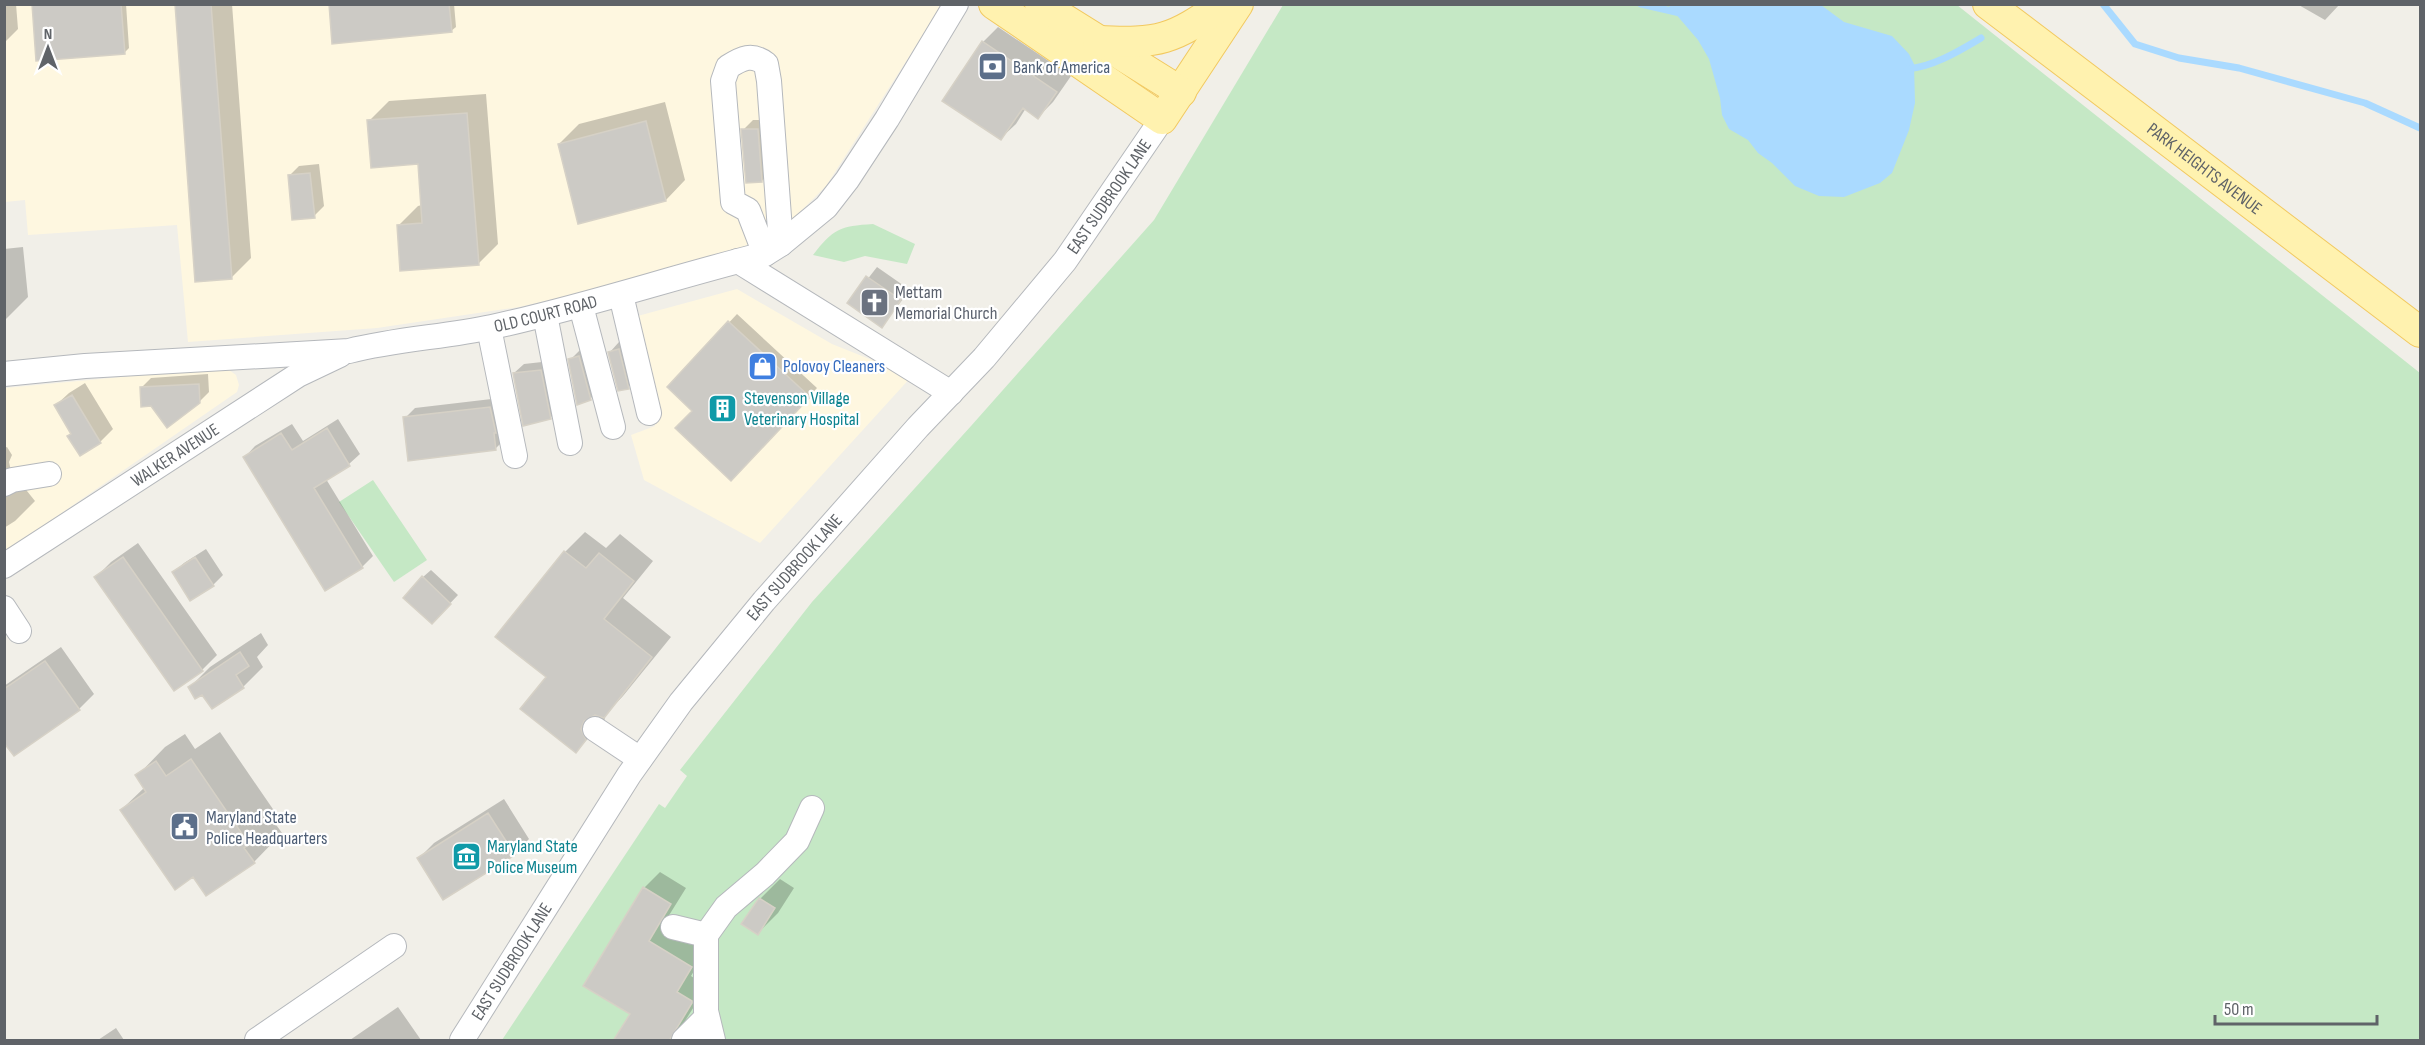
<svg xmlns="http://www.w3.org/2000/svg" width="2425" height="1045" font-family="'Sofia Sans Condensed',sans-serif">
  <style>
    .commercial { fill: #fef7e0 }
    .green { fill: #c5e8c5 }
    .water { fill: #aadaff }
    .shadow { fill: #0003 }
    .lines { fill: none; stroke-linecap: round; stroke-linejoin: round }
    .stream { stroke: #aadaff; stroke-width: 7 }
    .building { fill: #cccac5; stroke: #d6d1c6; stroke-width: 1.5 }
    .minor-casing { stroke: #b5b8bc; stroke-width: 26 }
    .major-casing { stroke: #f2c960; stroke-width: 32 }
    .minor { stroke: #fff; stroke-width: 24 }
    .major { stroke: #fff2af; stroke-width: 30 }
    .labels { text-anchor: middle; stroke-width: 4.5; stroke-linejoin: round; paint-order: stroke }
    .service-label { font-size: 18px; fill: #4e5e75; stroke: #fff; text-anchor: start }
    .street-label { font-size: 18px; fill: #5f6368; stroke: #fff }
    .worship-label { font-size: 18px; fill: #5b616d; stroke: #fff; text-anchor: start }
    .shop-label { font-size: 18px; fill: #366cbe; stroke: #fff; text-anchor: start }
    .culture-label { font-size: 18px; fill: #0d838f; stroke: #fff; text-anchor: start }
  </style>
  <rect width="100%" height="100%" fill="#f1efe8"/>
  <path class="commercial" d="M4,5h935v5l-113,176 -29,29 -28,20 -31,14 -132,38 -87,20 -142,21 -189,14 -11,-117 -149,10 -3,-35 -20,2z
    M737,289l95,55 80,32 -152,167 -116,-63 -13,-45 24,-9 -21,-109z
    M216,368l13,2 7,5 3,10 -2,7 -232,160v-164z"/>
  <path class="green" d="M1283,5h674l463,368v667h-1918l157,-236 6,4 22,-32 -7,-6 132,-168 159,-176 183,-206z
    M873,224l42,20 -8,20 -42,-8 -21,6 -31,-7c20,-26 27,-29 60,-31z
    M373,480l54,80 -33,22 -55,-80z"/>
  <path class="water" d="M1668,5h153l23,17 48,14 17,18 5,10 1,39 -6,27 -17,43 -12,10 -36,14 -25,-1 -24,-10 -23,-23 -14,-10 -10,-13 -19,-11 -7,-14 -2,-17 -11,-39 -11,-19z"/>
  <path class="shadow" d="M4,4h12l2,25 -14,14z
    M33,4h93l3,44 -5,5z
    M176,4h56l19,254 -20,20z
    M330,4h124l2,23 -5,4z
    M2297,4h43l-15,16z
    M998,27l73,49 -18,26 -15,15 -12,-9 -10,16 -15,14 -18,-96z
    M486,94l12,150 -20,20 -80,-38 20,-20 4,-1 -3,-43 -50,-41 20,-20z
    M665,102l20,78 -19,20 -107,-56 20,-20z
    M753,120h15l3,51 -9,10 -19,-51z
    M319,164l5,42 -10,10 -25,-40 10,-10z
    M23,247l5,50 -24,24v-72z
    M877,267l33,23 -28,36 -33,-23z
    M737,314l80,74 -77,82 -46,-59 -25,-24z
    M629,340l9,37 -10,10 -18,-35 9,-10z
    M589,347l11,42 -10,10 -20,-39 10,-10z
    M551,361l9,47 -10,10 -36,-45 10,-9z
    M208,374l1,18 -10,10 -48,3 -10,-17 10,-10z
    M85,383l28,46 -13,13 -19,12 -25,-49 13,-12z
    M500,398l5,41 -10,10 -90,-31 10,-10z
    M338,419l22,35 -11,10 -23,15 47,77 -11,11 -37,22 -80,-132 10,-11 37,-22 11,17z
    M7,447l5,8 -3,7 2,9 24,30 -20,20 -11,7v-80z
    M585,532l21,16 14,-14 33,27 -30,37 48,39 -48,59 -19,20 1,3 -10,12 -19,20 -28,-74 -51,-40 68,-85z
    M138,543l79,112 -15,15 -106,-93 15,-15z
    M206,549l17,26 -10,10 -39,-13 10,-9z
    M431,570l27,25 -18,19 -17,-37z
    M261,633l7,12 -11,12 6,10 -20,20 -30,20 -10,-14 -13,-6 20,-20z
    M61,647l33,47 -15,15 -65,45 -10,-14v-54z
    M220,732l57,83 -5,4 10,14 -28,29 -60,13 -73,-65 24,-23 -8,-11 28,-29 20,-13 10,15z
    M504,799l25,40 -15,15 -95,4 15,-15z
    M660,872l26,16 -23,37 43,26 -15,25 16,10 -34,54h-58l17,-26 12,-126z
    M780,879l14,9 -16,25 -20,20 -14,-10 16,-24z
    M398,1007l23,33h-71z
    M116,1028l8,12h-26z"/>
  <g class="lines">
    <path class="stream" d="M1641,4l39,9
      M2103,4l32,40 44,14 60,10 126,35 55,25
      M1907,69c26,-2 52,-18 74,-31"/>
  </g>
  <path class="building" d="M32,4h89l4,50 -89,7z
    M175,4h36l21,275 -37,3z
    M329,4h120l3,28 -120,12z
    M982,41l75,51 -19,27 -15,-11 -22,32 -59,-39z
    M467,113l12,152 -79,6 -3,-46 25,-2 -4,-59 -47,4 -4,-48z
    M646,121l20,80 -88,23 -20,-80z
    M741,129h17l4,53 -16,1z
    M310,173l5,45 -23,2 -4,-45z
    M866,276l35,24 -19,28 -35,-25z
    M728,321l82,76 -79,84 -56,-53 17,-17 -25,-24z
    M619,349l10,40 -11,2 -10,-39z
    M579,356l12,44 -14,5 -9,-46z
    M541,370l10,49 -28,7 -10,-53z
    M199,384l1,19 -33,25 -16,-22 -10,1 -1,-20z
    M72,395l29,48 -21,13 -13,-20 4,-2 -17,-29z
    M490,407l6,26h-2l2,17 -88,11 -5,-44z
    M327,428l23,38 -36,22 49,80 -38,23 -82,-134 38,-24 11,17z
    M564,551l22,17 13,-15 35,28 -30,38 48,38 -48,61 -9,-3 -11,6 -3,8 5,11 -10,13 -56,-44 26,-32 -51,-40z
    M123,557l80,114 -29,20 -80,-114z
    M195,557l19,29 -24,15 -18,-29z
    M422,576l29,28 -19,20 -29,-26z
    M240,652l9,14 -13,9 8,13 -32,21 -10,-14 -7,4 -7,-12z
    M45,661l35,49 -66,46 -10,-13v-54z
    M191,759l58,85 -5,4 11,15 -49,33 -13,-19 -18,13 -55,-80 26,-18 -11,-17 21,-14 10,15z
    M488,813l27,42 -72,45 -26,-42z
    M643,887l28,17 -22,37 43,26 -15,25 15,9v2l-23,38h-56l17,-27 -47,-28z
    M759,898l16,10 -17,27 -17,-11z"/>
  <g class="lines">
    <defs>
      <g id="minor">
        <path d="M765,254l-17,-44 -15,-8 -10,-121 5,-14c14,-9 24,-14 38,-3l3,17 12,163"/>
        <path d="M738,261l213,132"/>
        <path d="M621,295l28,118"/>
        <path d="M581,306l32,121"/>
        <path d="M545,315l25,128"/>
        <path d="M489,328l26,128"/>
        <path id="s1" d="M4,374l81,-8 264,-15c47,-12 96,-14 143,-24 92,-20 181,-50 273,-73l16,-10 45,-37 21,-27 40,-61 69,-115"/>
        <path d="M4,484l8,-4 37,-6"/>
        <path id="s2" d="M4,566l294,-191 42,-20"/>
        <path d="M4,608l15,23"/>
        <path d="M595,729l45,30"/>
        <path d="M673,927l33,8"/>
        <path d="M257,1040l137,-94"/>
        <path id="s3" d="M462,1040l167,-265 52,-73 83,-101 154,-174 66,-69 81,-97 97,-142"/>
        <path d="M684,1040l23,-23"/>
        <path d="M713,1040l-7,-29v-76l20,-28 39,-33 32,-33 15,-33"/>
      </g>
      <g id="major">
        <path d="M994,4l168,115 76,-115"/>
        <path d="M1040,4l141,88"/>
        <path id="s4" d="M1988,4l432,328"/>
        <path d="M1098,41c61,3 75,-1 125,-37"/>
      </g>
    </defs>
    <use href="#minor" class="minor-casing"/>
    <use href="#major" class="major-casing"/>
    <use href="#minor" class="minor"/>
    <use href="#major" class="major"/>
  </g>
  <defs>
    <symbol id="bank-square" viewBox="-11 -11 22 22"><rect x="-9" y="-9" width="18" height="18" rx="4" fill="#5c6f8a" stroke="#fff"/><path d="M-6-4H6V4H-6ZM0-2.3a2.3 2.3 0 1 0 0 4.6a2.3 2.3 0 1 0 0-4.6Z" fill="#fff"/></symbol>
    <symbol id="church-square" viewBox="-11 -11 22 22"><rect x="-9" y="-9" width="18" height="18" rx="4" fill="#6b7280" stroke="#fff"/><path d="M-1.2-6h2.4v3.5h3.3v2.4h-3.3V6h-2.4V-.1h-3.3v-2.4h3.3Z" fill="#fff"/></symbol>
    <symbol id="shop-square" viewBox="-11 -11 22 22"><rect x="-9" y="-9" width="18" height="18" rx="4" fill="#3f7fe0" stroke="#fff"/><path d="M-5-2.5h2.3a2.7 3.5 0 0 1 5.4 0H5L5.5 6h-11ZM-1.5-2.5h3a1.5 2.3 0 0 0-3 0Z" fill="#fff"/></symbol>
    <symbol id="building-square" viewBox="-11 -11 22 22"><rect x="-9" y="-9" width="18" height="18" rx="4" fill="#0f9aa8" stroke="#fff"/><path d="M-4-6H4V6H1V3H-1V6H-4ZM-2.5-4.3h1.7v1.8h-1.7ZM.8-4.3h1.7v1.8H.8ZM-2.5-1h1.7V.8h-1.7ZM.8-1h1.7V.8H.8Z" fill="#fff"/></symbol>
    <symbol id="civic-square" viewBox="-11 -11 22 22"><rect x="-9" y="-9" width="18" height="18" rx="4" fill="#5c6f8a" stroke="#fff"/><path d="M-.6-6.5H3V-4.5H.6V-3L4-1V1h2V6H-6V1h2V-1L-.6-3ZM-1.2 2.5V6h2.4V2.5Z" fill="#fff"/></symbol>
    <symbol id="museum-square" viewBox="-11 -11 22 22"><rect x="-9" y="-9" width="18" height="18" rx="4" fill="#0f9aa8" stroke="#fff"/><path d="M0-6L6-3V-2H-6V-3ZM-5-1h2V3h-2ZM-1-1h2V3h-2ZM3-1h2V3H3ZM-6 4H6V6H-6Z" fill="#fff"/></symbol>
  </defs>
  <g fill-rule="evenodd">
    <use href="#bank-square" x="976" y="50" width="33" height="33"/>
    <use href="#church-square" x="858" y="286" width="33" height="33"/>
    <use href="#shop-square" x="746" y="350" width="33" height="33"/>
    <use href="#building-square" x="706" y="392" width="33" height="33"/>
    <use href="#civic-square" x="168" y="810" width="33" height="33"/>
    <use href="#museum-square" x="450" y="840" width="33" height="33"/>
  </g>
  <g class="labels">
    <g class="service-label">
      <text x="1013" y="73">Bank of America</text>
      <text x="206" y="823">Maryland State<tspan x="206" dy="21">Police Headquarters</tspan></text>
    </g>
    <g class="street-label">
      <text dy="6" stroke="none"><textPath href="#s4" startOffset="272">PARK HEIGHTS AVENUE</textPath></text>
      <text dy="6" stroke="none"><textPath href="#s3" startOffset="1066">EAST SUDBROOK LANE</textPath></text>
      <text dy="6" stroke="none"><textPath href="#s1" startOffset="546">OLD COURT ROAD</textPath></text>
      <text dy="6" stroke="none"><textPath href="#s2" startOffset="204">WALKER AVENUE</textPath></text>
      <text dy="6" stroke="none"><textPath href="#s3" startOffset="579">EAST SUDBROOK LANE</textPath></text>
      <text dy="6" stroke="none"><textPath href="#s3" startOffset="93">EAST SUDBROOK LANE</textPath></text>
    </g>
    <g class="worship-label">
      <text x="895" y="298">Mettam<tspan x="895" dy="21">Memorial Church</tspan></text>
    </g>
    <g class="shop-label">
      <text x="783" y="372">Polovoy Cleaners</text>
    </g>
    <g class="culture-label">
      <text x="744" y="404">Stevenson Village<tspan x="744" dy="21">Veterinary Hospital</tspan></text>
      <text x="487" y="852">Maryland State<tspan x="487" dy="21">Police Museum</tspan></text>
    </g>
  </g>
  <rect width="2425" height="1045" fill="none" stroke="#5f6368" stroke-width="12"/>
  <g transform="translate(48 48)" stroke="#ffffff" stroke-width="4.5" paint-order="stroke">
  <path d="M0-4.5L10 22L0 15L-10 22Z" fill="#5f6368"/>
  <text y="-9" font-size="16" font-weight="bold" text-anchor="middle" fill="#5f6368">N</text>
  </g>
  <path d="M2215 1015v9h162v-9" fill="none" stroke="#5f6368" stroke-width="3"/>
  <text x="2224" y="1015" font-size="18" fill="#5f6368" stroke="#ffffff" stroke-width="4.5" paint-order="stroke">50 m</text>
</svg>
